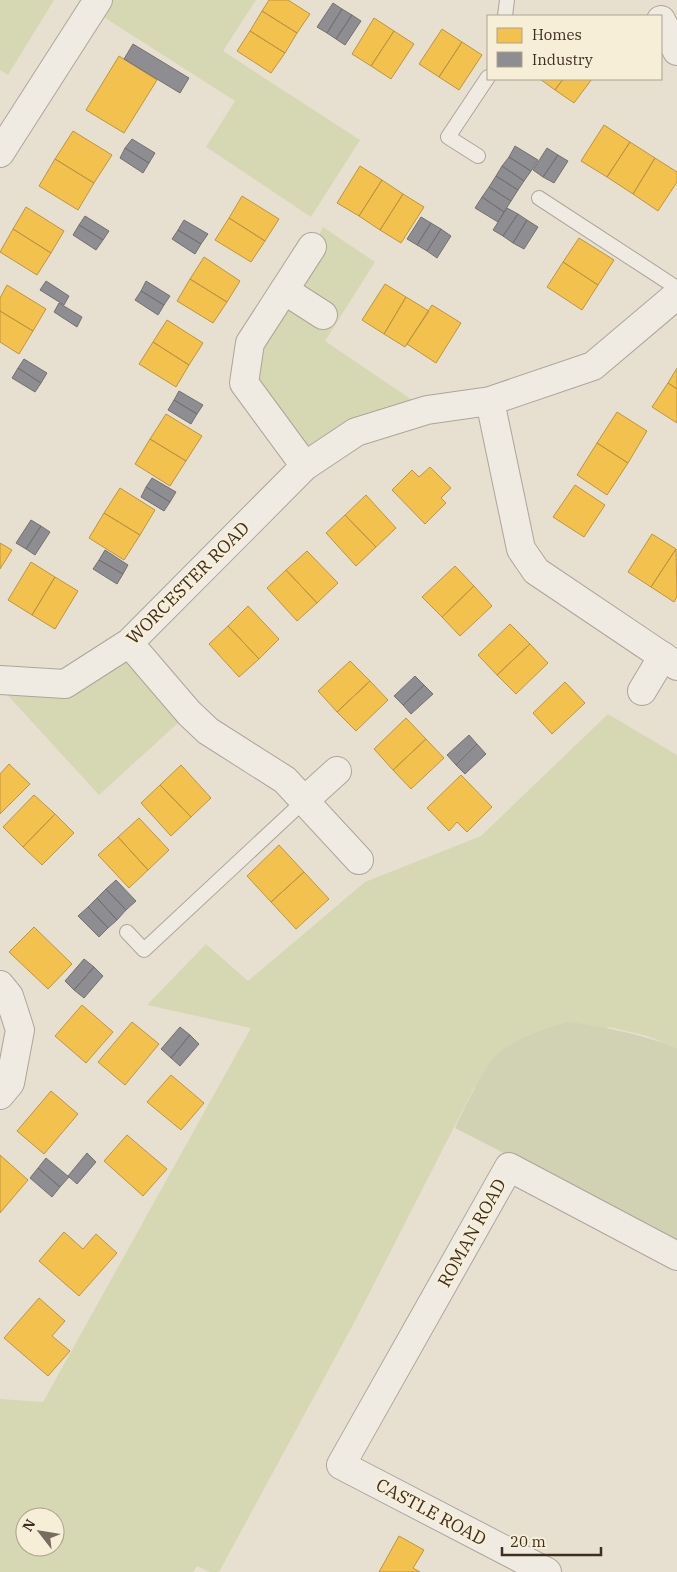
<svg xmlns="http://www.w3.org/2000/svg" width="677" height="1572" font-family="'IBM Plex Serif',serif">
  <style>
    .green { fill: #d6d7b3; fill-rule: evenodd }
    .cemetery { fill: #d1d1b3 }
    .homes { fill: #f2c14e; stroke: #bc9540 }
    .industry { fill: #8d8d92; stroke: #757070 }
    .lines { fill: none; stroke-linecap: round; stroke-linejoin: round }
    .service-casing { stroke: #ada599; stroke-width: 16 }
    .minor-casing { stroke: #ada599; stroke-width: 30 }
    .service { stroke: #efebe3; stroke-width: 14 }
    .minor { stroke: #efebe3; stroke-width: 28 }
    .labels { text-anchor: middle; stroke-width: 5; stroke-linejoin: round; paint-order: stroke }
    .street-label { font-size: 18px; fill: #3d2e20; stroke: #f7eed8 }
  </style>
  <rect width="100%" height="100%" fill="#e7e0d1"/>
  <path class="green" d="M0,0h54l-46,75 -8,-5z
    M98,0h158l-33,51 137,89 -49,77 -105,-70 29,-46 -144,-92z
    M323,227l52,35 -50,79 102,69 -122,56 -61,-83z
    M129,643l60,70 -90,82 -99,-108 65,-3z
    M608,714l69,41v293l-30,-12 -38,-9 -135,61 -119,233 -136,251h-9l-13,-6 -4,6h-193v-173l43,3 208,-374 -104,-23 59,-61 42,37 117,-99 116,-46zM25,1517h30v30h-30z"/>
  <path class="cemetery" d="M568,1022c38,5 73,12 109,26v194l-222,-114c9,-19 30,-64 45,-76 20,-16 44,-22 68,-30z"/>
  <path class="homes" d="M269,0h19l22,14 -13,19 -35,-22z
    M262,11l35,22 -12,20 -35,-22z
    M374,18l20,13 -23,35 -19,-12z
    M442,29l20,13 -23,35 -20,-13z
    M250,31l35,22 -14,20 -34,-22z
    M394,31l20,13 -23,35 -20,-13z
    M462,42l20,13 -23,35 -20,-13z
    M119,56l38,24 -33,53 -38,-23z
    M540,79h23l-8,11z
    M563,79h29l-18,24 -19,-13z
    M604,125l26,17 -23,35 -26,-16z
    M73,131l39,24 -18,28 -39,-24z
    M630,142l25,16 -22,36 -26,-17z
    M655,158l22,14v10l-19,29 -25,-17z
    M55,159l39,24 -16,27 -39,-24z
    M360,166l22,14 -23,36 -22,-13z
    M382,180l21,14 -23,36 -21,-14z
    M403,194l21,13 -23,36 -21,-13z
    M242,196l37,23 -14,22 -36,-23z
    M26,207l38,24 -13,22 -38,-24z
    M229,218l36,23 -14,21 -36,-22z
    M13,229l38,24 -14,22 -37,-23z
    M579,238l35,22 -16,25 -35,-23z
    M204,257l36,24 -13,21 -37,-23z
    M563,262l35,23 -16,25 -35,-23z
    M190,279l37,23 -14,21 -36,-22z
    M385,284l21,13 -22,37 -22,-14z
    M7,285l39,24 -13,22 -33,-20v-13z
    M406,297l23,14 -24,36 -21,-13z
    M432,305l29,18 -25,40 -29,-19z
    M0,311l33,20 -14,23 -19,-12z
    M167,320l36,23 -14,22 -36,-23z
    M153,342l36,23 -13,22 -37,-23z
    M677,368v21l-9,-6z
    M668,383l9,6v34l-25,-16z
    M617,412l30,19 -19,32 -31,-20z
    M166,414l36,22 -16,25 -36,-22z
    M150,439l36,22 -16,25 -35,-22z
    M597,443l31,20 -21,32 -30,-20z
    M430,467l21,21 -10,10 5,5 -21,21 -33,-34 20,-20 7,7z
    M575,485l30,20 -21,32 -31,-20z
    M120,488l35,22 -15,25 -36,-22z
    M366,495l30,33 -20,19 -31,-32z
    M104,513l36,22 -16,25 -35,-22z
    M345,515l31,32 -20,19 -30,-33z
    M652,534l24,15 -25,38 -23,-15z
    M0,543l12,7 -12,19z
    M676,549l1,48 -3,5 -23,-15z
    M307,551l31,32 -21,20 -31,-33z
    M31,562l24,15 -23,38 -24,-15z
    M455,566l19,20 -32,31 -20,-20z
    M286,570l31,33 -20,18 -30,-33z
    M55,577l23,14 -23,38 -23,-14z
    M474,586l18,20 -32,30 -18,-19z
    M248,606l31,33 -20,20 -31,-33z
    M510,624l20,20 -33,31 -19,-20z
    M228,626l31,33 -20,18 -30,-33z
    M530,644l18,19 -32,31 -19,-19z
    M350,661l20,20 -33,31 -19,-21z
    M370,681l18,19 -32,31 -19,-19z
    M565,682l20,21 -33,31 -19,-21z
    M406,718l20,21 -33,31 -19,-21z
    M426,739l18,19 -33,31 -18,-19z
    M9,764l21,20 -30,30v-40z
    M181,765l30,33 -20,19 -31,-32z
    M461,775l31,32 -25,25 -10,-10 -8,9 -22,-23z
    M160,785l31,32 -20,19 -30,-33z
    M34,795l21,19 -32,33 -20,-20z
    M55,814l19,19 -32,32 -19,-18z
    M139,818l30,32 -21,20 -30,-33z
    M118,837l30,33 -19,18 -31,-33z
    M279,845l25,27 -33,30 -24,-26z
    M304,872l25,27 -33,30 -25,-27z
    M34,927l38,37 -24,25 -39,-37z
    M82,1005l31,27 -27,31 -31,-27z
    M132,1022l27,22 -34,41 -27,-23z
    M171,1075l33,28 -23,27 -34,-28z
    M51,1091l27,23 -34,40 -27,-23z
    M127,1135l40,34 -24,27 -39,-35z
    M0,1155l28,25 -28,33z
    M64,1232l19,17 13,-15 21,19 -38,43 -40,-35z
    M39,1298l26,23 -13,15 18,15 -22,25 -44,-38z
    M399,1536l25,14 -11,18 7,4h-41z"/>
  <path class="industry" d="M333,3l9,6 -15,24 -10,-6z
    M342,9l10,6 -16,24 -9,-6z
    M352,15l9,6 -16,24 -9,-6z
    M133,44l56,34 -9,15 -56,-34z
    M132,139l23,14 -6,10 -24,-15z
    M515,146l23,14 -7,11 -22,-14z
    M125,148l24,15 -6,10 -23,-15z
    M547,148l11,7 -15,22 -10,-7z
    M558,155l10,6 -14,22 -11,-6z
    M509,157l22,14 -7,10 -22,-15z
    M502,166l22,15 -6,9 -22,-14z
    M496,176l22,14 -7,11 -22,-14z
    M489,187l22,14 -7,11 -22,-15z
    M482,197l22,15 -6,10 -23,-14z
    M507,208l11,6 -15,22 -10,-6z
    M518,214l9,6 -14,23 -10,-7z
    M85,216l24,15 -6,9 -24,-15z
    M421,217l10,6 -14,22 -10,-6z
    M184,220l24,14 -7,10 -23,-14z
    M527,220l11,7 -14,22 -11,-6z
    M431,223l10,6 -14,22 -10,-6z
    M79,225l24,15 -7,10 -23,-15z
    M441,229l10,7 -14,22 -10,-7z
    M178,230l23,14 -6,10 -23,-15z
    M46,281l23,15 -5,9 -24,-15z
    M146,281l24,15 -6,9 -23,-14z
    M141,291l23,14 -6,10 -23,-15z
    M59,303l23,14 -5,10 -23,-15z
    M24,359l23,14 -6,10 -23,-15z
    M18,368l23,15 -6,9 -23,-14z
    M179,391l24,14 -6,9 -23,-14z
    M174,400l23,14 -6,10 -23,-14z
    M152,478l24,14 -6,10 -24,-15z
    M146,487l24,15 -6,9 -23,-14z
    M31,520l10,6 -15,23 -10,-6z
    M41,526l9,6 -15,23 -9,-6z
    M105,550l23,15 -5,9 -24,-14z
    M99,560l24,14 -6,10 -24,-15z
    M415,676l9,9 -21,20 -9,-9z
    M424,685l9,9 -22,20 -8,-9z
    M469,735l8,9 -21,21 -9,-10z
    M477,744l9,10 -21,20 -9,-9z
    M116,880l20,21 -10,9 -20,-21z
    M106,889l20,21 -9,10 -20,-22z
    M97,898l20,22 -9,8 -20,-21z
    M88,907l20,21 -9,9 -21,-21z
    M84,959l10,8 -20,23 -9,-9z
    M94,967l9,9 -19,22 -10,-8z
    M180,1027l10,8 -19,23 -10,-9z
    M190,1035l9,9 -19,22 -9,-8z
    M87,1153l9,9 -19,22 -9,-8z
    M46,1158l23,19 -9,10 -22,-19z
    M38,1168l22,19 -8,10 -22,-19z"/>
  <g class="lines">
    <defs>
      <path id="service" d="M505,16l2,-16
        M478,156l-30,-19 40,-60
        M539,198l138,90
        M127,932l17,18 161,-150"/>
      <path id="minor" d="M661,20l16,31
        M0,153l98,-153
        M284,290l39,25
        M490,401l31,148 15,22 141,95
        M305,466l-61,-83 6,-40 62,-96
        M129,643l60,70 19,18 77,49 74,80
        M0,680l65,4 64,-41 176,-177 51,-34 71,-22 63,-9 103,-35 84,-71
        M642,691l21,-35
        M305,800l32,-29
        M0,985l9,11 11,34 -10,53 -10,12
        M547,1572l-206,-107 168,-298 168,89"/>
    </defs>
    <use href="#service" class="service-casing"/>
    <use href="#minor" class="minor-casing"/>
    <use href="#service" class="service"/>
    <use href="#minor" class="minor"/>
  </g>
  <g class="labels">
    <g class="street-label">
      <text transform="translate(188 583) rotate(-45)" y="6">WORCESTER ROAD</text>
      <text transform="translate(472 1233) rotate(-61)" y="6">ROMAN ROAD</text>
      <text transform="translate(431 1512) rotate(28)" y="6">CASTLE ROAD</text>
    </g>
  </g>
  <rect x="487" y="15" width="175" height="65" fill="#f7eed8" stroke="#ada18e"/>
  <rect x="497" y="28" width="25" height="15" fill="#f2c14e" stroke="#ada18e"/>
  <text x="532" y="40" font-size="15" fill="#3d2e20">Homes</text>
  <rect x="497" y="52" width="25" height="15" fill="#8d8d92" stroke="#ada18e"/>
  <text x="532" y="65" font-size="15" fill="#3d2e20">Industry</text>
  <g transform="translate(40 1532) rotate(301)"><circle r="24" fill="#f7eed8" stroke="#ada18e"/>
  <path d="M0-4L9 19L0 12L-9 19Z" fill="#786c5e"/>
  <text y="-8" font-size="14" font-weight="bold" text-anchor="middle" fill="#3d2e20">N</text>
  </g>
  <path d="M502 1547v8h99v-8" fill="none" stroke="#3d2e20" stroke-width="2.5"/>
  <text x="510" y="1547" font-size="15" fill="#3d2e20" stroke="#f7eed8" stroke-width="4" paint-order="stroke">20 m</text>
</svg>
